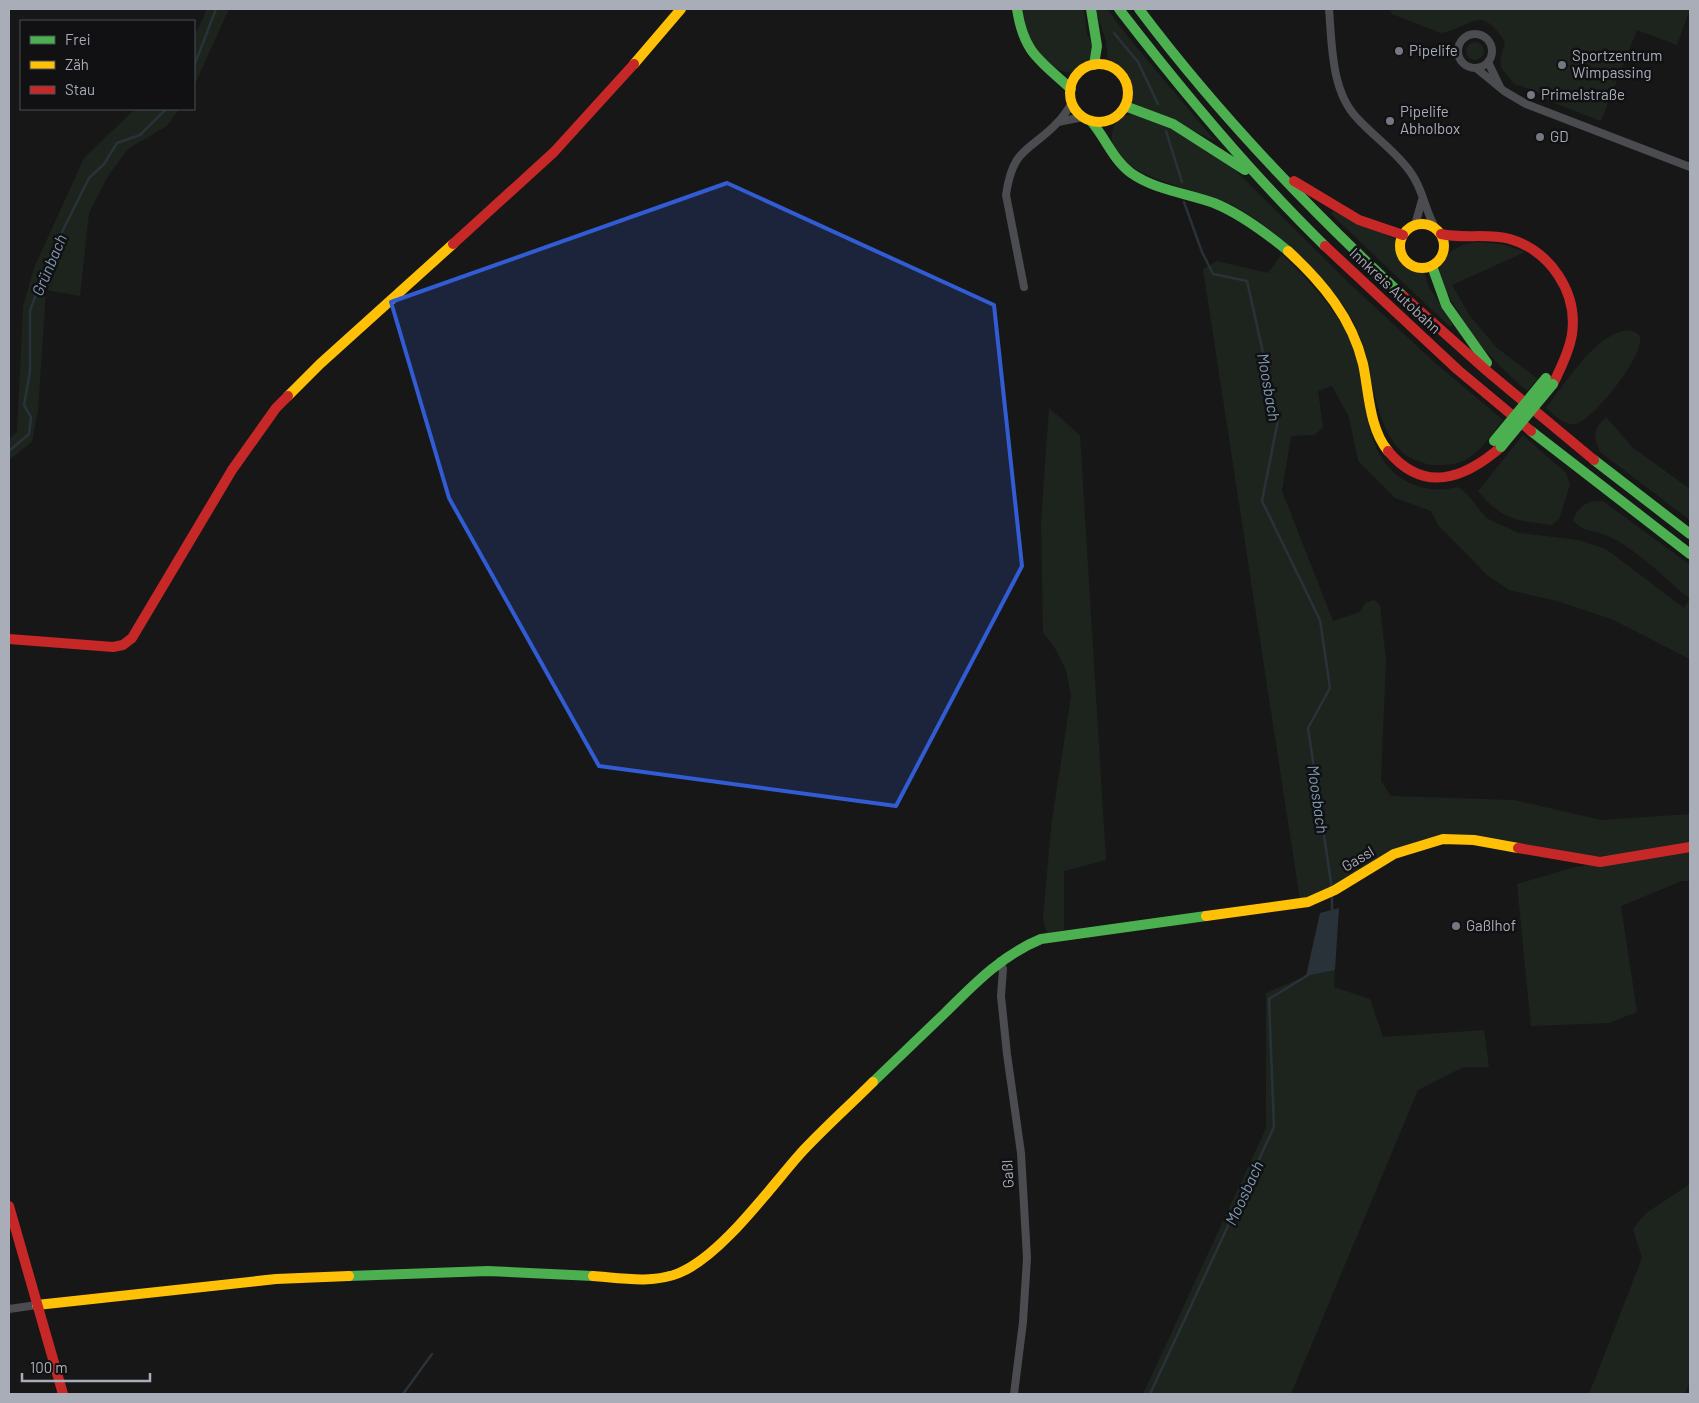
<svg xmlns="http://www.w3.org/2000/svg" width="1699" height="1403" font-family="Barlow,sans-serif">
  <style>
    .green { fill: #1d241e }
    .water { fill: #2a3239 }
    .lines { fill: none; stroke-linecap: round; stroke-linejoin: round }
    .stream { stroke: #2a3239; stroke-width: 2.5 }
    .street { stroke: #4b4c50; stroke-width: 8 }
    .fast { stroke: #4caf50; stroke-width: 10 }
    .slow { stroke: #ffc107; stroke-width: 10 }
    .jam { stroke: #c62828; stroke-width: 10 }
    .fast-bridge { stroke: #4caf50; stroke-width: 10 }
    .marked { fill: #325cd3; fill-opacity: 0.2; stroke: #325cd3; stroke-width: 4; stroke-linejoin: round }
    .poi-dot { fill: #757880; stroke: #111113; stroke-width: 2 }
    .labels { text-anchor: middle; stroke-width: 5; stroke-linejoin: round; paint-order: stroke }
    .poi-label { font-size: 15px; fill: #a8adb8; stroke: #111113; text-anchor: start }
    .street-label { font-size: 15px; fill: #a8adb8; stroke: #111113 }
    .water-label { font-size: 16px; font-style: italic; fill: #7f9bb3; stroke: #111113 }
  </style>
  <rect width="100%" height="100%" fill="#171717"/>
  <path class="green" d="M207,9h22l-35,77v-49z
    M1022,9h62l3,25 7,13 -2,13c-4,3 -8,8 -13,10 -23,10 -51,-21 -55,-41 -2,-6 -1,-14 -2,-20z
    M1095,9h12l26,34 82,98 -84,-39c2,-20 -5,-32 -23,-40l-2,-21z
    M1389,9h301l-13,36 -40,-15 -36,91 -49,-19 -16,-11 -22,-7 -12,-15 -2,-8 5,-19c-26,-40 -33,-14 -64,-9l-49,-19z
    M1466 51a9 9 0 1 1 18 0a9 9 0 1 1-18 0Z
    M135,109h44l-12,17 -39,23 -20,27 -19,37 -9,83 -34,-6 -8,121 -6,31 -23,18v-21l8,-7 6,-126 11,-38 50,-110z
    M1135,113l19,5 73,44 122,121 84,78 70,59c-17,21 -30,45 -60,45 -7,0 -13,1 -19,-2 -6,-2 -15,-5 -20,-9 -34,-31 -30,-93 -51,-133 -15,-28 -41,-54 -64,-75 -18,-17 -39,-32 -61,-43 -27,-14 -133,-28 -114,-77 3,-9 13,-11 21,-13z
    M1333,211l64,29c-2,17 7,33 27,32l5,15 24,38 -3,2 -119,-113z
    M1476,242l25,2 24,8 -73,33 18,31 27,32 41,31 -11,12c-35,-31 -54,-51 -77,-93 -3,-7 -11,-16 -11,-24 0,-20 21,-30 37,-32z
    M1282,254c26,27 53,52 68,86 20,46 7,118 60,143 14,7 32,8 48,4l10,8 18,23 33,15 60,7 27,9 78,59 6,-9c-24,-19 -52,-49 -80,-62 -14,-7 -27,-4 -37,-17 6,-15 14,-20 30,-19l87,64v94l-79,-40 -54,-18 -48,-11 -22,-15 -49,-50 -7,-14 -36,-13 -37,-37 -9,-44 -17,-31 -14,5 5,36 -8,8 -24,1 -9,55 51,130 27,-9 5,-9 9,-3 6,5 6,55 -5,121 10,15 123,4 87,20 89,-6v29l-71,12 -35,2 -116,-21 -43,3 -29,11 -69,41 -27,9 -97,-631 14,-8 51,12z
    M1627,330c5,1 11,2 13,7 5,18 -48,85 -65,87 -12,1 -21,-9 -29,-16 20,-25 48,-73 81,-78z
    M1049,408l31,27 26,425 -42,11v59l-17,3 -4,-14 8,-92 20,-131 -5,-26 -10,-20 -13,-18 -2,-110z
    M1606,417l26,30 58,42v31l-90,-68c-7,-17 -7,-22 6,-35z
    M1523,435l43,38 4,12 -11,34 -7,6c-37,-5 -49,-4 -74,-34z
    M1690,851v30h-8l-61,25 16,106 -28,11 -78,3 -14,-142 58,-17z
    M1335,970l-1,17 36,12 13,38 101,-7 5,37h-26l-45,23 -127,304h-148l123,-266v-135l40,-17z
    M1690,1184v198l-5,12h-96l53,-136 -9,-29 13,-16z"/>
  <path class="water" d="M1339,908l-4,62 -29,6 14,-63z"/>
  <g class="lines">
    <path class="stream" d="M1114,33l24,29 20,42
      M194,66l22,-57
      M1166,131l16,51
      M1184,202l18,50 11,22 34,7 31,139 -16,81 58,119 10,68 -22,40 24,161
      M9,451l20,-17 2,-17 -7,-12 6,-34v-60l19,-53 40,-80 15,-14 13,-21 23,-8 26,-26
      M1332,911v-17
      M403,1394l29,-40
      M1150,1394l124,-267 -5,-128 39,-24"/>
    <path class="street" d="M1329,9c3,35 2,82 28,109 17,19 40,34 54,55 12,16 14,38 25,56
      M1458 51a17 17 0 1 1 34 0a17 17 0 1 1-34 0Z
      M1488,62l12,25
      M1476,68l28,23 22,13 164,63
      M1058,122l25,-5
      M1415,225l7,-25
      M1024,287l-18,-92c7,-49 24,-43 52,-73 6,-6 10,-13 14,-19
      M1000,961l3,8 -2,27 6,58 14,99 6,105 -4,64 -9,72
      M9,1309l28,-4"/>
    <path class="fast" d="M1017,9c7,45 23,51 54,80
      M1091,9l6,37 -3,19
      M1119,9c64,83 131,164 206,237
      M1139,9c78,104 169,199 264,287
      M1125,106l48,18 72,46
      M1091,121c14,16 22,39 40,52 24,17 55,20 83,30 27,11 51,29 74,48
      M1432,266l14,39 41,58
      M1531,431l159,123
      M1594,460l96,74
      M873,1082c24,-23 48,-46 72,-69 29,-29 57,-58 96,-74l165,-23
      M349,1276l139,-5 105,5"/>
    <path class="slow" d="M634,64l47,-55
      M1070 93a29 29 0 1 1 58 0a29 29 0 1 1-58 0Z
      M1400 246a22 22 0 1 1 44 0a22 22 0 1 1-44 0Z
      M1288,251c34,31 64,67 75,113 6,28 6,64 25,87
      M288,396l32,-32 133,-120
      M1206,916l102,-14 27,-12 59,-36 49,-15 31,1 44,8
      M593,1276c27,2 60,8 86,-3 42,-17 90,-84 121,-119 23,-25 49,-48 73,-72
      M37,1305l239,-26 73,-3"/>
    <path class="jam" d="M1294,181l65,39 44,15
      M1441,234c23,5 46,-1 69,5 40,12 68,53 62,95 -2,15 -12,36 -19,50
      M453,244l101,-92 80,-88
      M1325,246l133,124 73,61
      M1403,296l84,75 107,89
      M1388,451c36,43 76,28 113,-4
      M9,639l104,8 10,-2 9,-7 100,-168 44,-62 12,-12
      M1518,848l82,14 90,-15
      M9,1206l54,188"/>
    <path class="fast-bridge" d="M1494,441l52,-63
      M1501,447l52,-63"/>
  </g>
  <path class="marked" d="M727,183l267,122 28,261 -126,240 -297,-40 -150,-268 -58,-196z"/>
  <g class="poi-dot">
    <circle cx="1399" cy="51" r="5"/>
    <circle cx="1562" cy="65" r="5"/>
    <circle cx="1531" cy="95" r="5"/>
    <circle cx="1390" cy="121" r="5"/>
    <circle cx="1540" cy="137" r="5"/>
    <circle cx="1456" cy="926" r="5"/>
  </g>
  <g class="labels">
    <g class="poi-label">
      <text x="1409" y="56">Pipelife</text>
      <text x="1572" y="61">Sportzentrum<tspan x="1572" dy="17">Wimpassing</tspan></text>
      <text x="1541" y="100">Primelstraße</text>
      <text x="1400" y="117">Pipelife<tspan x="1400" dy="17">Abholbox</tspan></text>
      <text x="1550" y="142">GD</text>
      <text x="1466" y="931">Gaßlhof</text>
    </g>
    <g class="street-label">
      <text transform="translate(1395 291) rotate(43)" y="5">Innkreis Autobahn</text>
      <text transform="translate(1358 859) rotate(-31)" y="5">Gassl</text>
      <text transform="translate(1008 1174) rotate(-93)" y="5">Gaßl</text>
    </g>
    <g class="water-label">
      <text transform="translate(49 265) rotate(-67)" y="6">Grünbach</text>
      <text transform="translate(1269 387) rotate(80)" y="6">Moosbach</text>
      <text transform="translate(1318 799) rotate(82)" y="6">Moosbach</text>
      <text transform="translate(1244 1193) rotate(-65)" y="6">Moosbach</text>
    </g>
  </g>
  <rect width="1699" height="1403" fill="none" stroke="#a8adb8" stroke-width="20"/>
  <rect x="20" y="20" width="175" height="90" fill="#111113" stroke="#4d4f55"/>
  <rect x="30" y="36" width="25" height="8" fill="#4caf50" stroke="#4d4f55"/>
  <text x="65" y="45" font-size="15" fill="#a8adb8">Frei</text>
  <rect x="30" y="61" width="25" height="8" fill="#ffc107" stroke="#4d4f55"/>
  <text x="65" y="70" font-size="15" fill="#a8adb8">Zäh</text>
  <rect x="30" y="86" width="25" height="8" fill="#c62828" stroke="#4d4f55"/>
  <text x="65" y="95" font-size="15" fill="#a8adb8">Stau</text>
  <path d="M22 1373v8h128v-8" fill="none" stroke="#a8adb8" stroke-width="2.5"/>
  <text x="30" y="1373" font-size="15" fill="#a8adb8" stroke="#111113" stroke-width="4" paint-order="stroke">100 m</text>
</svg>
